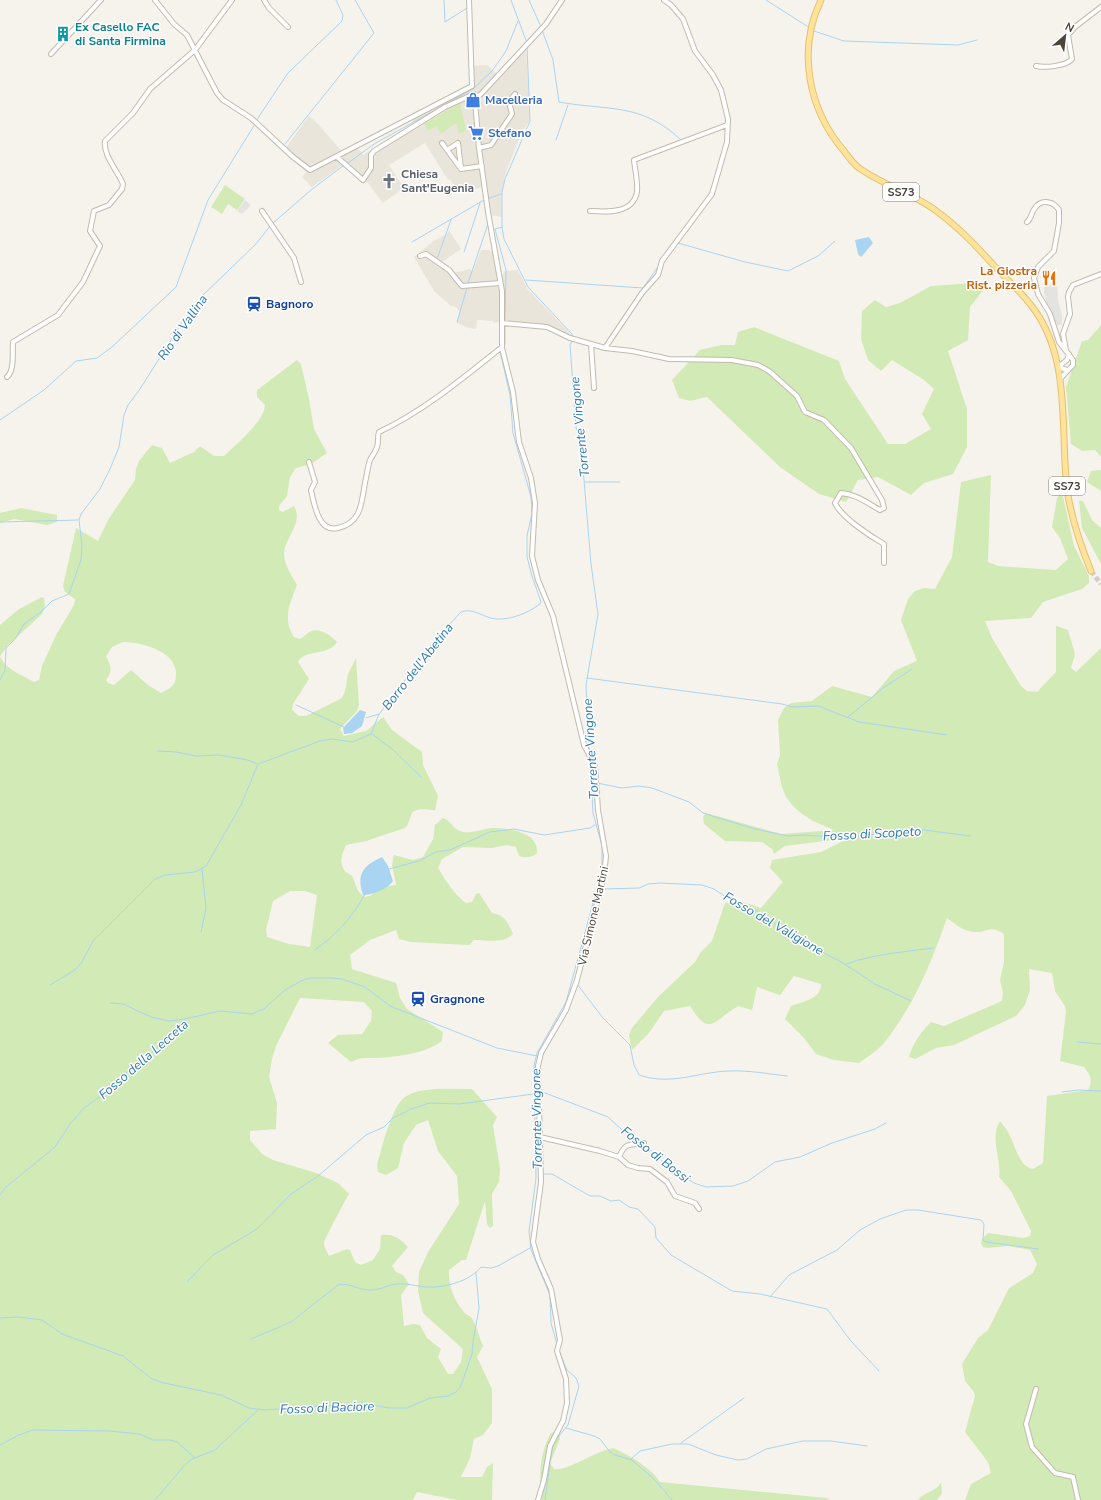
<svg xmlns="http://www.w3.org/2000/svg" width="1101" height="1500" font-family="'Nunito Sans',sans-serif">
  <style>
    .residential { fill: #eae5da }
    .green { fill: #d2eab5; fill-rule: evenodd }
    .parking { fill: #e5e3e0 }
    .water { fill: #a9d4f2 }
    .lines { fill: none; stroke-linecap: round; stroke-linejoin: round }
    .stream { stroke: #a9d4f2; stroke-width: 1 }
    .major-tunnel { stroke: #d4d0c8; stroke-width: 5; stroke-dasharray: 5 2.5; stroke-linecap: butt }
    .minor-casing { stroke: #c2bbae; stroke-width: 6 }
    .major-casing { stroke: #e6c16a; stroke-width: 7 }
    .minor { stroke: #fff; stroke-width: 4 }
    .major { stroke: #ffe39c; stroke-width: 5 }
    .labels { text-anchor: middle; stroke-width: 3; stroke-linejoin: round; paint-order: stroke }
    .shield { fill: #fff; stroke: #817c74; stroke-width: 1 }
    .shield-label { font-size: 11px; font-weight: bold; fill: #4b4439 }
    .culture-label { font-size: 12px; font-weight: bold; fill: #0d838f; stroke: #fff; text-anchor: start }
    .shop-label { font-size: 12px; font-weight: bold; fill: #366cbe; stroke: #fff; text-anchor: start }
    .worship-label { font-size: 12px; font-weight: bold; fill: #5b616d; stroke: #fff; text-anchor: start }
    .food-label { font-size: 12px; font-weight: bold; fill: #c56008; stroke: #fff; text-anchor: end }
    .transit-label { font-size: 12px; font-weight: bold; fill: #164399; stroke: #fff; text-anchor: start }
    .street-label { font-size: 12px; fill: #4b4439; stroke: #fff }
    .water-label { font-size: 13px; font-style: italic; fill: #2e7ab2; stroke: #fff }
  </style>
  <rect width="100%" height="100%" fill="#f6f3ec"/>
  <path class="residential" d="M523,45l3,3 4,72 -7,10 -17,41 -5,27 1,19 -14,-2 -5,-28 -25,6 -8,-14 -2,1 -23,-37 -36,22 15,23 -21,15 -15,-20 -18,-11 -7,-7 -31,22 -10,-10 4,-5 -22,-22 25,-34 8,7 28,32 12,-9 6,9 51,-32 -3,-6 59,-32 1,-19 16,-1 10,9z
    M449,230l12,19 -20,14 12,10 18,-4v2h2l8,-21h9v1l7,-1 4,24 2,1 2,-4 13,-1 10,20 39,40 4,5 -1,4 -22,-11 -49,-4v-2l-6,1v-2l-16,-1 -1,9 -7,-1 -12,-5 3,-11 -4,-5 -5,-1 -17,-15 -20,-34 18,-15 16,-9z"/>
  <path class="green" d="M460,103l6,27 -7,4 -3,-11 -15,11 -5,-8 -8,5 -4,-7z
    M225,185l20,14 -8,11 -9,-6 -6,10 -11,-7z
    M974,283l11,5 -15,19 -2,33 -20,11 19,58v38l-14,27 -29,9 -13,12 -33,-18 -20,3 -12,22 -27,-8 -39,-27 -73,-70 -17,4 -11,-3 -7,-18 28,-30 21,-5h14l3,-13 16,-5 85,34 6,18 43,65h17l26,-15 -9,-15 12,-25 -10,-9 -32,-20 -11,11 -13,-11 -7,-21 1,-28 13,-11 11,7 14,-4 31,-17z
    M1101,325v132l-6,-7 -13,1 -11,-7 -5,-57 16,-46 6,-1z
    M297,360l4,4 8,35 5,30 13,24 -16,11 -15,4 -6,9 -3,19 -8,10v4l4,2 11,-6c10,17 -9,31 -10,47 0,12 8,23 13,32 -7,18 -15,34 -3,52l6,2c4,-2 7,-6 11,-8 9,-3 21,5 26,11 -9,15 -31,6 -39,20l11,17 -16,25 -1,6 7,6h7l36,-18 3,-7 3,-17 8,-16 3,47 -2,6 -17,18 4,7 22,-5 17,-14 9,13 30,22 1,13 15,31 -3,14c-6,0 -19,-3 -23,3 -3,5 -2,10 -7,15l-39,13 -20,4c-4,9 -8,19 0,27 3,2 6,3 7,6 4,8 3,14 12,19l5,-1 12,-9 14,-2 -4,-20 2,-10 19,5 10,-3 10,-18 2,-14 8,-7c7,2 10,11 17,13 9,4 21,-2 31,-3 16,0 48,3 46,25 -5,5 -11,5 -18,3l-3,-9 -9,-2 -16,3 -28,-1 -21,12 -4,9c8,13 16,26 28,35l6,-1 4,-8 3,-1 13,20c13,2 16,10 21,21 -10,10 -26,6 -39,6l-5,5 -58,-3 -12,-3 -3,-9 -26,10 -20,15 2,14 44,14 4,15 7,11 36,23 -1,9c-17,13 -46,16 -67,17 -10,0 -15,-1 -24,4l-23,-19 10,-8 24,-1 9,-13 1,-10 -8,-9 -64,-4 -24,48 -4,13 -3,18 8,26 -1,26 -26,2v9l12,14 11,6 43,13 22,10 11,11c-4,7 -25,46 -25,49 0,4 3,9 5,13l18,-7 3,1 5,12 6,3 12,-5 7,-11 1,-14c13,-1 18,3 27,12l-16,19 4,6 7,3 6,9 -8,11 3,31 10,-2 6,1 7,13 14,11 -3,8 10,17h5l8,-12 2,-13 -40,-36 -5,-22 1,-19 9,-20 31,-48 -2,-28 -19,-25 -10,-31 -12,5 -12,18 -6,25 -12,7 -8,-3 -1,-7c5,-17 14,-58 28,-68 14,-11 50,-8 67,-8l25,28 -4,8 7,44 -1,13 -7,12 1,32 -3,2 -3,-4 -2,-23 -19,59h-4l-13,10c-1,15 5,30 14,41 2,3 5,4 8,6 4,4 9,22 12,29l-6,11 15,32v34l-9,12 -9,4 -4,19 -9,19h21l5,-10 6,-4 -1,37h-35l-40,-8 -4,8h-413v-875l19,-16 23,-12 2,1 1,9 -3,7 -34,31 -8,11c5,13 22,19 34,26l5,-2 3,-14 14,-31 18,-30 1,-6 -10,-7 -2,-6 13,-58 22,13 10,-21 27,-40 1,-11 3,-8 13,-16 10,3 8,15 24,-11 6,-6 14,10h10c12,-12 40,-34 41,-51l-8,-8v-7zM123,642c17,0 51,8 53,30 0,4 0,8 -2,12 -3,4 -8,6 -13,9l-13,-8 -17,-15 -17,15 -6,-2 -2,-3c7,-9 5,-14 0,-24l6,-9zM290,891h15l12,4 -7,52 -21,-3 -22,-7 -1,-7 7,-29z
    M1101,470v21l-14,-9 4,-11z
    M991,475l-3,87 10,4 58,4 12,-11 -8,-21 -8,-11 5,-29 5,-6 12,54 15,30v7l-7,6 -39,13 -12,16 -46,3 7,17 29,48 6,5 10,1 19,-20v-46l12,4 7,24 -4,14 5,4 25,-24v852h-136l6,-16 20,-11 -3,-11 -23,-30 10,-36 -1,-4 -9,-11 -3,-17 16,-26 10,-8 21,-42 24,-15 4,-9 -7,-14 -22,-4 -20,2 -5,-1 -2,-4 1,-4 6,-6 35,5 7,-2 1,-5 -20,-40 -12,-14c3,-19 -10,-38 1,-56 3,4 7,8 9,13 6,11 10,33 24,35l10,-6 4,-67 41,-6c5,-10 3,-14 -4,-23l-24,-6 6,-49 -1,-6 -10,-15 -3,-18 -23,-4 1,21 -5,15 -9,11 -62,29 -18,3 -21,11 -6,-2c4,-14 12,-25 22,-35l13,4 58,-25 1,-8 -3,-13 4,-18v-28c-14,-10 -17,-1 -30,-2 -11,-1 -19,-8 -27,-14 -16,45 -33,88 -64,126 -6,7 -16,13 -24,19l-25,-3 -18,-6 -12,-16 -19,-19 6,-13c11,-4 31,-7 30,-22l-27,-8 -14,19 -23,-8 -5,23 -14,-4c-25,15 -28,32 -48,0l-26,5 -15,22 -17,17 -3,-15 3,-7 26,-31 37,-35 6,-10 11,-11 13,-38 15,-2 21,7 22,-26 -13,-14 2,-8 49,-8 28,-14 -64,8 -11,8 -2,-5 -10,-7 -37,-1 -21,-17 -1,-7 3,-4 75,21 53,-4 -21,-9 -11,-7 -9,-8 -7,-9 -4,-10 -5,-23 3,-9 -2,-35 6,-12 7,-5 21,-2 20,-15 40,11 22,-26 23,-10 -16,-41 7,-21 7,-8 9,-3 11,1 17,-32 9,-75z
    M1079,501h4l9,19 9,8v36l-19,-36z
    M21,508l36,7v7l-10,3 -33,-6 -14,4v-10z
    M555,1432l4,2 1,5 -10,24 4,6c12,3 42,-18 59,-21 16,7 37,19 47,34l167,16 2,2h-287c-3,-25 -3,-45 9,-67z
    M941,1483l1,10 -5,7h-19c6,-8 17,-8 23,-17z"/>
  <path class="parking" d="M245,200l6,5 -9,9 -5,-3z
    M1057,282l1,19 4,14v10h-5l-11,-24 -2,-10v-4z"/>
  <path class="water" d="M869,237l4,6 -12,14 -3,-3 -3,-14z
    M360,710l6,2 -4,14 -10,7 -8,1 -1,-6z
    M382,857l6,9 5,15c-5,8 -21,14 -30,14 -7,-21 0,-29 19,-38z"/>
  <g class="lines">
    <path class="stream" d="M444,0l1,22 22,-14
      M511,0l16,43
      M529,0l12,27
      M766,0l44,28
      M542,30l11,30 6,42c49,9 82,0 122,38
      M814,31l30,10 114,4 19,-5
      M527,46l3,75 -25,58 -3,13v35l2,12 24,48 44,47 1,4
      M256,121l32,-48 54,-52 1,-6 -7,-15
      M556,140l12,-35
      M285,144l89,-111 -19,-33
      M348,163l26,-19 99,-55 19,-18 14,-20 12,-30
      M487,199l14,-5
      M273,223l38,-33 32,-24
      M502,227l-7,2 11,41 -1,51
      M412,242l72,-42
      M678,243l67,19 43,9 30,-15 17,-15
      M464,252l16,-49
      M437,259l14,-39
      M526,280l117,8 17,-24
      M468,283l20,-59
      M457,322l10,-34
      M572,341l-2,4 6,82 6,29 9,108 7,50 -12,71 3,65
      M504,347l1,-3v-20
      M0,420l44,-30 32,-29 21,-3 15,-11 64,-60 32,-87 47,-76
      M585,482h35
      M0,522l78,-2
      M587,678l195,26 11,3 25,-1 41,16 88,13
      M0,680l5,-10 1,-22 10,-10 8,-14 17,-12 11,-11 17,-7 12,-34 1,-15 -3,-25 2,-6 19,-25 10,-20 9,-22 5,-32 4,-10 12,-16 41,-65 21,-28 53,-51 16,-20
      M296,705l48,22
      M848,717l35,-29 29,-19
      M366,718l13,-4
      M372,734l19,14 30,29
      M157,751l19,1 20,4 23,-1 29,5 9,4
      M597,783l25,5 17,-2 13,2 37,14 14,11 12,4 40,12 33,7 17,-1 39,3 72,-9 55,7
      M389,869l30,-8 17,-9 14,-2 40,-18 24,-3 30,6 46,-7 5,-3
      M603,889l36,-1 9,-4 12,-1 42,2 12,4 12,8 31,14 35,25 51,27 32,21 36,17
      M201,932l5,-24 -4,-39
      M315,950c22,-16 37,-32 50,-56
      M846,964c29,-10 57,-12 87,-16
      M577,984l26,34 27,27 4,20 5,10c33,11 58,-3 90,-4 20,-1 39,3 58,5
      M50,985l25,-15 7,-8 11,-21 62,-62 10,-4 30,-3 11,-6 35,-61 17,-41 62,-23 12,-2 21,3 18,-8 8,-20 20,-24 6,-10 30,-40 26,-28c12,-5 23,6 35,7 15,1 32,-6 44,-15l1,-2 -9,-26 -5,-19v-21l5,-23 -1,-16 -18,-64 -3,-38 -10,-44
      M110,1003l13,1 28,13 18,4 11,-1 40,-9 32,3 12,-5 21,-19 16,-9 9,-3h21l11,1 23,8 25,19 107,42 40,8
      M1077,1042l24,2
      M540,1091l68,26 24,22 9,3
      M1062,1092l17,-2 22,1
      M645,1145l20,19 29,19 12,4 27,-1 15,-5 27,-19 25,-5 32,-14 43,-14 11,-6
      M542,1174h10l38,22h10l11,5 8,-1 10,7 9,2 17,18 1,11 15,17 61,36 28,3 67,15 23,31 29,31
      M0,1195l6,-8 49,-40 15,-23 14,-16 27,-19 17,-18 26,-20 32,-32
      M187,1282l26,-27 44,-26 34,-35 27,-18 48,-41 18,-8 9,-9 18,-9 19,-6 30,1 73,-10
      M770,1297l19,-22 48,-25 23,-20 20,-11 26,-9h12l63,10 3,4 -1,16 3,2 52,7
      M0,1318l18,-1 24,3 20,14 61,22 29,23 12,4 57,12 28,13 16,2 98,-7 25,5h19l23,-10 18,-2 8,-4 4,-4 12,-34 1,-12 6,-34 -3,-36
      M251,1339l40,-17 47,-37c9,-3 19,4 29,5 11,1 20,-5 30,-6 10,-1 19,2 28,3 19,1 44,-5 56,-20l10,1 7,-2 32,-18
      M557,1344l-6,-21 -1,-28 -19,-45 -2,-19 7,-53 -2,-112 3,-13 29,-51 36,-132v-24l-9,-33 -3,-54
      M566,1428l28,8 6,3 10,13 5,3 17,5 22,19 18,21
      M555,1441l13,-16 11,-39 -3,-8 -9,-8 -8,-19
      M681,1443l63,-45
      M0,1445l19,-10 14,-5 76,1 30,3 14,6h17l7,2 18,16
      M631,1459l9,-8 32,-7h16l28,11 22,5 9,-1 19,-10 37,-8h28l36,5
      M155,1500l29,-34 8,-7 23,-9 44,-41
      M545,1500l8,-57"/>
    <path class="major-tunnel" d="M1091,571l10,13"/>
    <defs>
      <path id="minor" d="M155,0l19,24 13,11 30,58 6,7 28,18 42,39 17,13 162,-84
        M264,0l5,8 19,19
        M469,0l3,86
        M51,54l50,-54
        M1036,66c10,2 30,0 36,-7l-4,-24 7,-8 26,-20
        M442,143l19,26 21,-3
        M479,148l12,-3 21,-31 -3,-12 6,-8
        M447,150l11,-7 3,25
        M337,157l26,23 8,-12v-13l3,-4 71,-44 29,-13
        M262,211l32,47 7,24
        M590,211c17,1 43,3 47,-19 1,-10 -2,-22 -3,-32l93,-35
        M1027,222c5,-4 4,-10 8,-14 7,-10 19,-6 24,2v13l-5,28 -16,16 -4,11 4,16 12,20 9,28 14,18v5l-13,14
        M420,256l6,-2 23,16 13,16 38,-3
        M502,323l45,4 23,11 35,10 27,3 37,8 63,1 26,5 11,6 28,25 8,16 19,8 27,28 31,52 2,8 -4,2c-13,-7 -24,-16 -39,-17l-6,10c6,14 35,33 49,41v19
        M591,344l3,44
        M605,348l37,-55 16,-18 4,-14 50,-67 15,-52 1,-23 -7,-29 -8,-15 -18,-24 -12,-32 -12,-14 -7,-5
        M1066,350l-3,-16 7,-20 -2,-17 1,-5 4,-7 28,-11
        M1067,370l-9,-3 9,-7 2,-6
        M7,377c8,-7 5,-24 6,-35l45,-27 25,-33 17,-36 -10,-15 4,-20 15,-6 13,-16 1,-5c-5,-13 -20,-28 -18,-43l28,-28 17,-24 45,-39 37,-50
        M309,462l6,20 -4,8c3,13 7,43 27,38 26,-6 23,-29 28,-50 1,-5 2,-12 4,-18 2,-4 6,-9 7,-13 2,-5 0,-10 2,-15 45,-21 85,-55 123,-85
        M540,1137l60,14 19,6 9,8 10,3 12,1 17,13 8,14 20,7 4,6
        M619,1157c7,-16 10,-11 25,-14
        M1036,1389l-10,35 6,23 23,26 18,4 5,23
        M538,1500l6,-20 6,-34 13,-25 4,-18 -1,-24 -9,-28 3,-11 -9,-51 -13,-30 -5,-17 8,-60 -3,-116 3,-13 25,-43 11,-30 27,-104 2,-20 -8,-46 -3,-44 -11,-21 -31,-129 -15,-36 -6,-24 3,-53 -4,-25 -12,-36 -6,-50 -11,-44v-57l-14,-79 -9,-64 -4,-47 1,-5 4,-1 66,-71 16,-24"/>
      <path id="major" d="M821,0c-24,50 -13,109 23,151 4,5 9,13 15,17 24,17 53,25 76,42 24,17 44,39 64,61 10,11 22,21 31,33 42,51 30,124 37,185 4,29 13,55 24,82"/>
    </defs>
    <use href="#minor" class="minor-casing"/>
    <use href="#major" class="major-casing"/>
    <use href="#minor" class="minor"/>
    <use href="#major" class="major"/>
  </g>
  <defs>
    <symbol id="building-bare" viewBox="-9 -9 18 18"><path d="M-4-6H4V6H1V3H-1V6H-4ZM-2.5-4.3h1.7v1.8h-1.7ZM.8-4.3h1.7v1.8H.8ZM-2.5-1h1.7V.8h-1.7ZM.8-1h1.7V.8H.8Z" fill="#0f9aa8" stroke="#fff" stroke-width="2.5" paint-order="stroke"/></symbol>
    <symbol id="shop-bare" viewBox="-9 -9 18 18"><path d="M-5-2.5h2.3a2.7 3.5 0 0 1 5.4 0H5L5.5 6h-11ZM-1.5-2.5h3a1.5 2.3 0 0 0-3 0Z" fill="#3f7fe0" stroke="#fff" stroke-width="2.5" paint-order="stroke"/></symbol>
    <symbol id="supermarket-bare" viewBox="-9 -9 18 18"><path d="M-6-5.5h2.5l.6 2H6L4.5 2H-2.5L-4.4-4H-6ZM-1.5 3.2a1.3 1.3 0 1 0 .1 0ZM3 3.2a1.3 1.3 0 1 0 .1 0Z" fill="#3f7fe0" stroke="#fff" stroke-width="2.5" paint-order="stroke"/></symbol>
    <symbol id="church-bare" viewBox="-9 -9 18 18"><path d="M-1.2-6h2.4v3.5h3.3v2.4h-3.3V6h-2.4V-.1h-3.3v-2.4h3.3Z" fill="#6b7280" stroke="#fff" stroke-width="2.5" paint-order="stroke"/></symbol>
    <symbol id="restaurant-bare" viewBox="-9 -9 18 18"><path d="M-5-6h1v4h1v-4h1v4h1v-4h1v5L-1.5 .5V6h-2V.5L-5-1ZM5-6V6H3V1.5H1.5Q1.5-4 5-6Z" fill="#e8710a" stroke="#fff" stroke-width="2.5" paint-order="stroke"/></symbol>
    <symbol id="station-bare" viewBox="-9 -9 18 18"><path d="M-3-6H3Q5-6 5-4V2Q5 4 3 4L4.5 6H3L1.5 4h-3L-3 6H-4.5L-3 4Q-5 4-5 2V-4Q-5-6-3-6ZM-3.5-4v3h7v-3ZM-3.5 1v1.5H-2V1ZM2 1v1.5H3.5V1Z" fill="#1a4fb4" stroke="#fff" stroke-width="2.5" paint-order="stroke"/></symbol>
  </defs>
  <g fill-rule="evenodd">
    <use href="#building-bare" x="52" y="23" width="22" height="22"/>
    <use href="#shop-bare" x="462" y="89" width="22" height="22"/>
    <use href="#supermarket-bare" x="465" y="122" width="22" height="22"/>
    <use href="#church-bare" x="378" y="170" width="22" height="22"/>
    <use href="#restaurant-bare" x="1038" y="267" width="22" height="22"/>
    <use href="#station-bare" x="243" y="293" width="22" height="22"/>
    <use href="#station-bare" x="407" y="988" width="22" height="22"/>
  </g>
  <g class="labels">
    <g class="shield">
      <rect x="883" y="183" width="36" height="18" rx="3"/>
      <rect x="1049" y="477" width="36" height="18" rx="3"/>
    </g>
    <g class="shield-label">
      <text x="901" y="196">SS73</text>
      <text x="1067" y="490">SS73</text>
    </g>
    <g class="culture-label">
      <text x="75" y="31">Ex Casello FAC<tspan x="75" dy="14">di Santa Firmina</tspan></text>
    </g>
    <g class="shop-label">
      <text x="485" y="104">Macelleria</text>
      <text x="488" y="137">Stefano</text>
    </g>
    <g class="worship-label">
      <text x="401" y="178">Chiesa<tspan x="401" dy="14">Sant'Eugenia</tspan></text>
    </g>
    <g class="food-label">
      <text x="1037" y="275">La Giostra<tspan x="1037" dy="14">Rist. pizzeria</tspan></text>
    </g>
    <g class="transit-label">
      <text x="266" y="308">Bagnoro</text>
      <text x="430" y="1003">Gragnone</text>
    </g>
    <g class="street-label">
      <text transform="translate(593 916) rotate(-77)" y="4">Via Simone Martini</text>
    </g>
    <g class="water-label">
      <text transform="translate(182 327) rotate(-55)" y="5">Rio di Vallina</text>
      <text transform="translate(579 427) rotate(-96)" y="5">Torrente Vingone</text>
      <text transform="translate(417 666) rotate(-52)" y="5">Borro dell'Abetina</text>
      <text transform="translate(590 749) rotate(-94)" y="5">Torrente Vingone</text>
      <text transform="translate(872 833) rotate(-3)" y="5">Fosso di Scopeto</text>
      <text transform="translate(774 923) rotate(30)" y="5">Fosso del Valigione</text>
      <text transform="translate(143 1059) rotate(-41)" y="5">Fosso della Lecceta</text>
      <text transform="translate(536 1119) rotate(-91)" y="5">Torrente Vingone</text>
      <text transform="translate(656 1154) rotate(38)" y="5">Fosso di Bossi</text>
      <text transform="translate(327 1407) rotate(-2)" y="5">Fosso di Baciore</text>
    </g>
  </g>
  <g transform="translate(1065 36) rotate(28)" stroke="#ffffff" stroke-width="3" paint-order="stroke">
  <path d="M0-3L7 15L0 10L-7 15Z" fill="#4b4439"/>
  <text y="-6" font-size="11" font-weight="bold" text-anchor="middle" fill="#4b4439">N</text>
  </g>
</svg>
